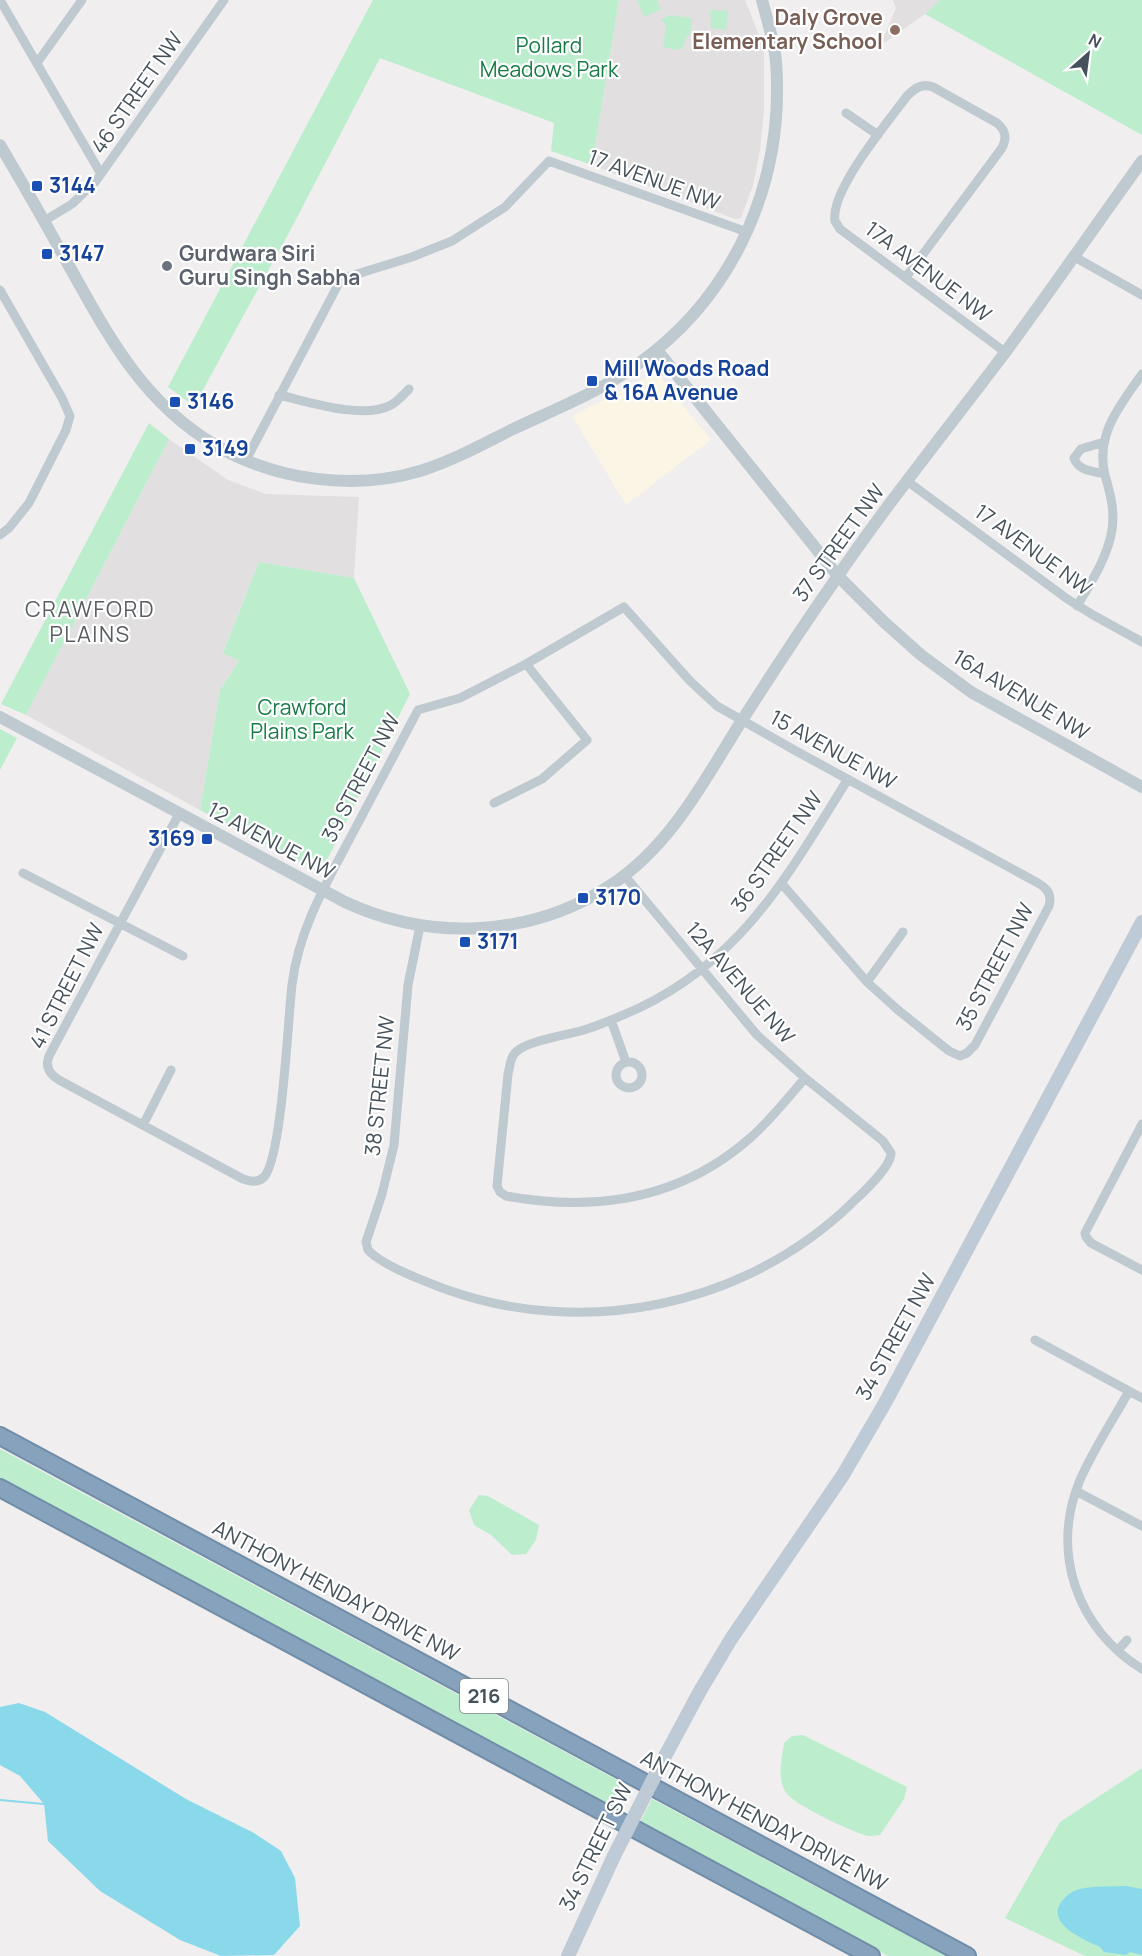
<svg xmlns="http://www.w3.org/2000/svg" width="1142" height="1956" font-family="Manrope,sans-serif">
  <style>
    .commercial { fill: #fbf5e6 }
    .education { fill: #e1dfe0 }
    .green { fill: #bceece }
    .water { fill: #89d9eb }
    .lines { fill: none; stroke-linecap: round; stroke-linejoin: round }
    .stream { stroke: #89d9eb; stroke-width: 2 }
    .motorway-casing { stroke: #718da8; stroke-width: 20 }
    .minor { stroke: #bec9d0; stroke-width: 9 }
    .tertiary { stroke: #bec9d0; stroke-width: 12 }
    .secondary { stroke: #becad5; stroke-width: 14 }
    .motorway { stroke: #86a2bc; stroke-width: 16 }
    .secondary-bridge { stroke: #becad5; stroke-width: 14 }
    .education-dot { fill: #8d6e63; stroke: #fff; stroke-width: 2 }
    .transit-dot { fill: #1a4fb4; stroke: #fff; stroke-width: 2 }
    .worship-dot { fill: #6b7280; stroke: #fff; stroke-width: 2 }
    .labels { text-anchor: middle; stroke-width: 4.5; stroke-linejoin: round; paint-order: stroke }
    .shield { fill: #fff; stroke: #7e868c; stroke-width: 1.5 }
    .shield-label { font-size: 20px; font-weight: bold; fill: #46525b }
    .education-label { font-size: 21px; font-weight: bold; fill: #785e54; stroke: #fff; text-anchor: end }
    .park-label { font-size: 21px; fill: #187b46; stroke: #fff }
    .street-label { font-size: 21px; fill: #46525b; stroke: #fff }
    .transit-label { font-size: 21px; font-weight: bold; fill: #164399; stroke: #fff; text-anchor: start }
    .worship-label { font-size: 21px; font-weight: bold; fill: #5b616d; stroke: #fff; text-anchor: start }
    .neighbourhood-label { font-size: 22px; letter-spacing: 1.5px; fill: #5a5e63; stroke: #fff }
  </style>
  <rect width="100%" height="100%" fill="#f0eeee"/>
  <path class="commercial" d="M657,372l54,68 -85,65 -54,-89z"/>
  <path class="education" d="M619,0h126l19,48v62l-4,40 -7,35 -12,33 -6,1 -143,-54z
    M893,0h47l-15,14 -45,32 16,-38z
    M169,439l59,41 38,14 93,3 -5,81 -95,-16 -36,90 16,9 -19,29 -20,120 -174,-95z"/>
  <path class="green" d="M373,0h246l-27,165 -41,-14 3,-28 -174,-65 -89,171 -97,177 -26,-19z
    M637,0h20l4,9 -17,8z
    M940,0h202v135l-217,-121z
    M710,10l18,1 -2,19 -15,-2z
    M670,15l22,3 -2,16 -5,4 -1,8 -6,4 -15,-3 3,-22 -5,-5z
    M149,423l20,16 -143,276 -25,-11z
    M259,562l95,16 56,116 -89,178 -121,-62 20,-120 19,-29 -16,-8z
    M0,729l17,9 -17,32z
    M0,1449l630,338 -9,26 -621,-333z
    M479,1495l9,1 51,29 -3,15 -10,14 -14,1 -21,-20 -17,-10 -5,-15z
    M803,1735l104,52 -3,12 -24,36c-1,0 -7,1 -9,1 -13,0 -77,-32 -84,-42 -11,-15 -5,-35 -3,-51l8,-7z
    M1142,1768v188h-57l-80,-38 55,-96z
    M652,1799l294,157h-58l-248,-134z"/>
  <path class="water" d="M19,1703l26,9 141,87 68,34 27,18 14,27 5,48 -26,29 -53,1 -41,-16 -80,-49 -52,-50 -4,-37 -24,-28 -20,-11v-58z
    M1126,1886l16,3v66l-12,-3 -4,3 -22,-3 -4,-5c-15,-7 -52,-22 -40,-43 3,-5 9,-11 14,-13 15,-6 36,-4 52,-5z"/>
  <g class="lines">
    <path class="stream" d="M0,1800l44,4"/>
    <defs>
      <path id="motorway" d="M0,1436l967,520
        M0,1488l871,468"/>
    </defs>
    <use href="#motorway" class="motorway-casing"/>
    <path class="minor" d="M0,0l101,174
      M37,63l45,-63
      M846,113l32,22
      M44,221l28,-17 24,-23 128,-181
      M1073,256l69,39
      M906,277l96,-129c5,-10 4,-17 -5,-25l-64,-36c-11,-4 -18,1 -26,9 -19,26 -77,94 -72,125l5,8 165,123
      M0,290l62,108 8,18 -4,14 -37,73 -20,25 -9,7
      M279,395c30,7 84,25 112,10 7,-4 13,-11 18,-16
      M1104,442l-23,7 -7,9c4,13 19,13 31,16
      M246,460l95,-181 71,-22 40,-16 53,-34 44,-46 198,71
      M907,481l159,117 27,17 49,27
      M1077,606c14,-23 31,-50 35,-76 3,-20 -2,-37 -7,-55 -10,-40 15,-70 37,-101
      M494,803l48,-24 45,-39 -61,-76
      M179,814l-129,240c-6,11 -1,20 9,26l184,99c8,3 15,4 21,-2 18,-19 24,-159 28,-192 6,-52 32,-98 56,-143 23,-44 47,-88 70,-132l42,-12 66,-34 98,-57 66,74 27,25 79,45 242,132c10,6 14,12 11,23l-74,139 -8,8 -7,3 -11,-5 -51,-41 -31,-28 -85,-98
      M23,873l160,83
      M420,926l-12,59 -14,160 -12,49 -16,48 2,8c15,16 56,31 77,39 138,50 298,18 405,-84 10,-10 41,-37 41,-52l-8,-12 -78,-63 -48,-43 -133,-160
      M867,982l36,-50
      M611,1020l15,42
      M616 1075a13 13 0 1 1 26 0a13 13 0 1 1-26 0Z
      M805,1078c-18,21 -35,43 -56,61 -70,61 -155,73 -243,57l-6,-4 -3,-6 11,-112c2,-7 2,-16 7,-21 10,-12 53,-18 69,-23 19,-6 37,-14 55,-22 105,-50 150,-135 209,-229
      M1142,1124l-57,109 1,4 5,6 51,27
      M143,1125l28,-55
      M1035,1340l107,58
      M1129,1391c-16,29 -36,59 -49,89 -30,72 -3,149 62,189
      M1076,1491l66,35
      M1118,1650l9,-10"/>
    <path class="tertiary" d="M0,145c23,39 46,79 68,119 40,71 74,138 147,181 60,35 138,46 205,26 32,-10 61,-26 91,-41 42,-20 89,-38 127,-66 98,-70 147,-184 138,-303 -2,-21 -9,-41 -14,-61
      M657,350l181,226 46,46 37,33 50,37 171,95
      M0,717l345,185c86,40 187,35 266,-17 59,-39 92,-102 128,-160 30,-47 60,-93 92,-139 54,-80 115,-155 173,-232 47,-64 92,-129 138,-193"/>
    <path class="secondary" d="M664,1758l36,-67 31,-52 112,-164 42,-72 257,-481
      M568,1956l46,-100"/>
    <use href="#motorway" class="motorway"/>
    <path class="secondary-bridge" d="M614,1856l50,-98"/>
  </g>
  <circle class="education-dot" cx="895" cy="30" r="6"/>
  <g class="transit-dot">
    <rect x="31" y="180" width="12" height="12" rx="3"/>
    <rect x="41" y="248" width="12" height="12" rx="3"/>
    <rect x="586" y="375" width="12" height="12" rx="3"/>
    <rect x="169" y="396" width="12" height="12" rx="3"/>
    <rect x="184" y="443" width="12" height="12" rx="3"/>
    <rect x="201" y="833" width="12" height="12" rx="3"/>
    <rect x="577" y="892" width="12" height="12" rx="3"/>
    <rect x="459" y="936" width="12" height="12" rx="3"/>
  </g>
  <circle class="worship-dot" cx="167" cy="266" r="6"/>
  <g class="labels">
    <rect class="shield" x="460" y="1679" width="48" height="34" rx="4.5"/>
    <g class="shield-label">
      <text x="484" y="1703">216</text>
    </g>
    <g class="education-label">
      <text x="883" y="25">Daly Grove<tspan x="883" dy="24">Elementary School</tspan></text>
    </g>
    <g class="park-label">
      <text x="549" y="53">Pollard<tspan x="549" dy="24">Meadows Park</tspan></text>
      <text x="302" y="715">Crawford<tspan x="302" dy="24">Plains Park</tspan></text>
    </g>
    <g class="street-label">
      <text transform="translate(137 93) rotate(-55)" y="7">46 STREET NW</text>
      <text transform="translate(654 180) rotate(20)" y="7">17 AVENUE NW</text>
      <text transform="translate(928 272) rotate(37)" y="7">17A AVENUE NW</text>
      <text transform="translate(839 543) rotate(-54)" y="7">37 STREET NW</text>
      <text transform="translate(1033 550) rotate(36)" y="7">17 AVENUE NW</text>
      <text transform="translate(1021 695) rotate(31)" y="7">16A AVENUE NW</text>
      <text transform="translate(833 750) rotate(29)" y="7">15 AVENUE NW</text>
      <text transform="translate(361 778) rotate(-62)" y="7">39 STREET NW</text>
      <text transform="translate(271 841) rotate(28)" y="7">12 AVENUE NW</text>
      <text transform="translate(777 852) rotate(-55)" y="7">36 STREET NW</text>
      <text transform="translate(995 967) rotate(-62)" y="7">35 STREET NW</text>
      <text transform="translate(740 983) rotate(49)" y="7">12A AVENUE NW</text>
      <text transform="translate(67 986) rotate(-63)" y="7">41 STREET NW</text>
      <text transform="translate(380 1086) rotate(-84)" y="7">38 STREET NW</text>
      <text transform="translate(896 1337) rotate(-61)" y="7">34 STREET NW</text>
      <text transform="translate(336 1591) rotate(28)" y="7">ANTHONY HENDAY DRIVE NW</text>
      <text transform="translate(764 1821) rotate(28)" y="7">ANTHONY HENDAY DRIVE NW</text>
      <text transform="translate(596 1847) rotate(-64)" y="7">34 STREET SW</text>
    </g>
    <g class="transit-label">
      <text x="49" y="193">3144</text>
      <text x="59" y="261">3147</text>
      <text x="604" y="376">Mill Woods Road<tspan x="604" dy="24">&amp; 16A Avenue</tspan></text>
      <text x="187" y="409">3146</text>
      <text x="202" y="456">3149</text>
      <text x="195" y="846" text-anchor="end">3169</text>
      <text x="595" y="905">3170</text>
      <text x="477" y="949">3171</text>
    </g>
    <g class="worship-label">
      <text x="179" y="261">Gurdwara Siri<tspan x="179" dy="24">Guru Singh Sabha</tspan></text>
    </g>
    <g class="neighbourhood-label">
      <text x="90" y="617">CRAWFORD<tspan x="90" dy="25">PLAINS</tspan></text>
    </g>
  </g>
  <g transform="translate(1088 54) rotate(28)" stroke="#ffffff" stroke-width="4.5" paint-order="stroke">
  <path d="M0-4.5L10 22L0 15L-10 22Z" fill="#46525b"/>
  <text y="-9" font-size="16" font-weight="bold" text-anchor="middle" fill="#46525b">N</text>
  </g>
</svg>
